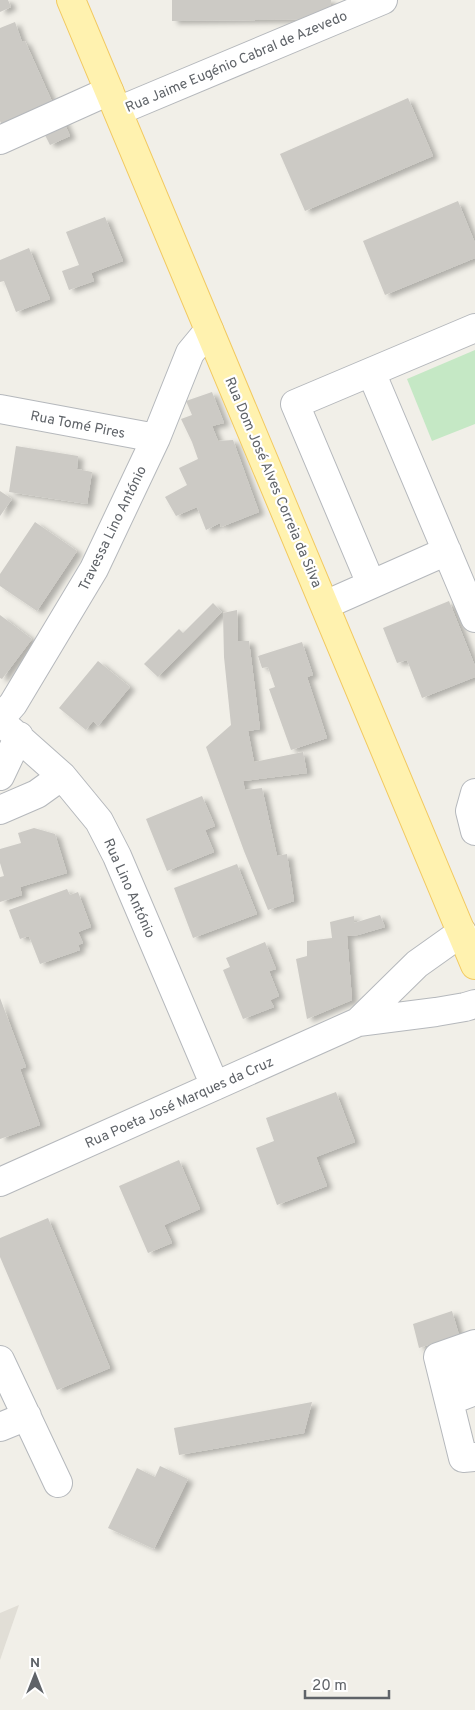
<svg xmlns="http://www.w3.org/2000/svg" width="475" height="1710" font-family="Overpass,sans-serif">
  <style>
    .education { fill: #e1ded6 }
    .green { fill: #c5e8c5 }
    .building { fill: #cccac5; filter: url(#shadow) }
    .lines { fill: none; stroke-linecap: round; stroke-linejoin: round }
    .minor-casing { stroke: #b5b8bc; stroke-width: 30 }
    .major-casing { stroke: #f2c960; stroke-width: 30 }
    .minor { stroke: #fff; stroke-width: 28 }
    .major { stroke: #fff2af; stroke-width: 28 }
    .labels { text-anchor: middle; stroke-width: 4.5; stroke-linejoin: round; paint-order: stroke }
    .street-label { font-size: 14px; fill: #5f6368; stroke: #fff }
  </style>
  <defs>
    <filter id="shadow"><feDropShadow dx="5.5" dy="3" stdDeviation="2.5" flood-color="#0004"/></filter>
  </defs>
  <rect width="100%" height="100%" fill="#f1efe8"/>
  <path class="education" d="M19,1605l-19,55v-47z"/>
  <path class="green" d="M475,350v74l-43,17 -25,-62z"/>
  <path class="building" d="M0,0h8l3,7 -11,5z
    M172,0h159l-1,19 -158,2z
    M15,22l7,20 3,-1 30,67 -51,22 -4,-9v-93z
    M408,98l25,58 -128,55 -25,-57z
    M62,118l8,18 -20,9 -9,-18z
    M458,201l17,42v15l-90,37 -22,-54z
    M105,217l18,44 -32,12 3,8 -25,9 -7,-19 17,-6 -13,-33z
    M29,248l21,51 -34,13 -12,-31 -4,1v-22z
    M212,392l12,31 -12,3 6,15 15,-1 26,72 -38,15 -1,-4 -14,7 -9,-23 -21,9 -11,-19 22,-12 -8,-17 19,-9 -6,-17 -11,-23 11,-4 -6,-14z
    M16,446l62,10 -1,13 15,3 -5,32 -78,-12z
    M0,491l12,8 -12,17z
    M35,522l42,29 -40,60 -37,-25v-12z
    M449,601l26,65v11l-53,21 -15,-38 -10,3 -14,-35z
    M213,603l9,9 -64,65 -14,-13 35,-35 4,4z
    M237,610l1,31h11l11,88 -12,2 6,31 49,-10 4,21 -64,8 2,9 17,-2 15,68 10,-2 7,47 -26,9 -24,-59 -38,-104 25,-22 -7,-68 -1,-44z
    M0,615l32,24 -30,40 -2,-1z
    M302,642l11,33 -6,2 20,61 -36,12 -22,-61 6,-2 -7,-20 -6,1 -4,-12z
    M98,661l32,26 -32,39 -5,-5 -7,9 -27,-22z
    M202,796l13,30 -10,4 9,22 -47,19 -21,-52z
    M34,828l21,6 12,39 -47,14 2,8 -22,7v-25l4,-1 -4,-13v-14l21,-6 -3,-10z
    M237,864l20,50 -64,24 -19,-50z
    M67,889l3,6 8,-3 13,35 -13,5 5,11 -5,2 2,5 -40,14 -11,-28 -9,3 -11,-29z
    M380,915l5,12 -27,8 -11,1 5,64 -45,19 -11,-60 11,-3v-15l25,-3 -2,-16 24,-6v7z
    M265,942l11,27 -7,2 10,25 -9,4 4,7 -31,12 -20,-49 7,-3 -4,-9z
    M0,998l26,69 -6,2 20,56 -40,14z
    M336,1092l19,50 -39,15 11,29 -50,19 -21,-57 18,-7 -8,-23z
    M179,1160l21,49 -36,16 8,18 -24,10 -29,-67z
    M48,1218l62,150 -53,22 -57,-133v-19z
    M452,1311l7,24 -40,13 -6,-24z
    M312,1402l-8,31 -125,22 -5,-27z
    M160,1466l28,13 -34,70 -46,-21 29,-60 18,9z"/>
  <g class="lines">
    <defs>
      <path id="minor" d="M118,111l265,-111
        M0,140l109,-49
        M371,372l104,246
        M0,409l156,29
        M371,584l-76,-180 180,-76
        M325,605l122,-54
        M0,719l13,-15 81,-135 62,-131 34,-85 19,-23
        M0,721l62,55 37,45 18,35 98,230
        M0,776l19,-40
        M475,793l-5,18 5,20
        M0,810l37,-16 25,-18
        M358,1022l59,-58 45,-32
        M0,1182l358,-160 78,-10 29,-5 10,-3
        M475,1344l-37,13 25,101 12,-1
        M0,1360l58,123
        M443,1376l32,-10
        M449,1401l26,-10
        M0,1427l27,-11"/>
      <path id="major" d="M71,0l404,965"/>
    </defs>
    <use href="#minor" class="minor-casing"/>
    <use href="#major" class="major-casing"/>
    <use href="#minor" class="minor"/>
    <use href="#major" class="major"/>
  </g>
  <g class="labels">
    <g class="street-label">
      <text transform="translate(236 61) rotate(-23)" y="5">Rua Jaime Eugénio Cabral de Azevedo</text>
      <text transform="translate(78 424) rotate(11)" y="5">Rua Tomé Pires</text>
      <text transform="translate(274 482) rotate(67)" y="5">Rua Dom José Alves Correia da Silva</text>
      <text transform="translate(112 528) rotate(-64)" y="5">Travessa Lino António</text>
      <text transform="translate(130 888) rotate(66)" y="5">Rua Lino António</text>
      <text transform="translate(179 1102) rotate(-24)" y="5">Rua Poeta José Marques da Cruz</text>
    </g>
  </g>
  <g transform="translate(35 1675)" stroke="#ffffff" stroke-width="4" paint-order="stroke">
  <path d="M0-4L9 19L0 12L-9 19Z" fill="#5f6368"/>
  <text y="-8" font-size="14" font-weight="bold" text-anchor="middle" fill="#5f6368">N</text>
  </g>
  <path d="M305 1690v8h84v-8" fill="none" stroke="#5f6368" stroke-width="2.5"/>
  <text x="312" y="1690" font-size="15" fill="#5f6368" stroke="#ffffff" stroke-width="4" paint-order="stroke">20 m</text>
</svg>
